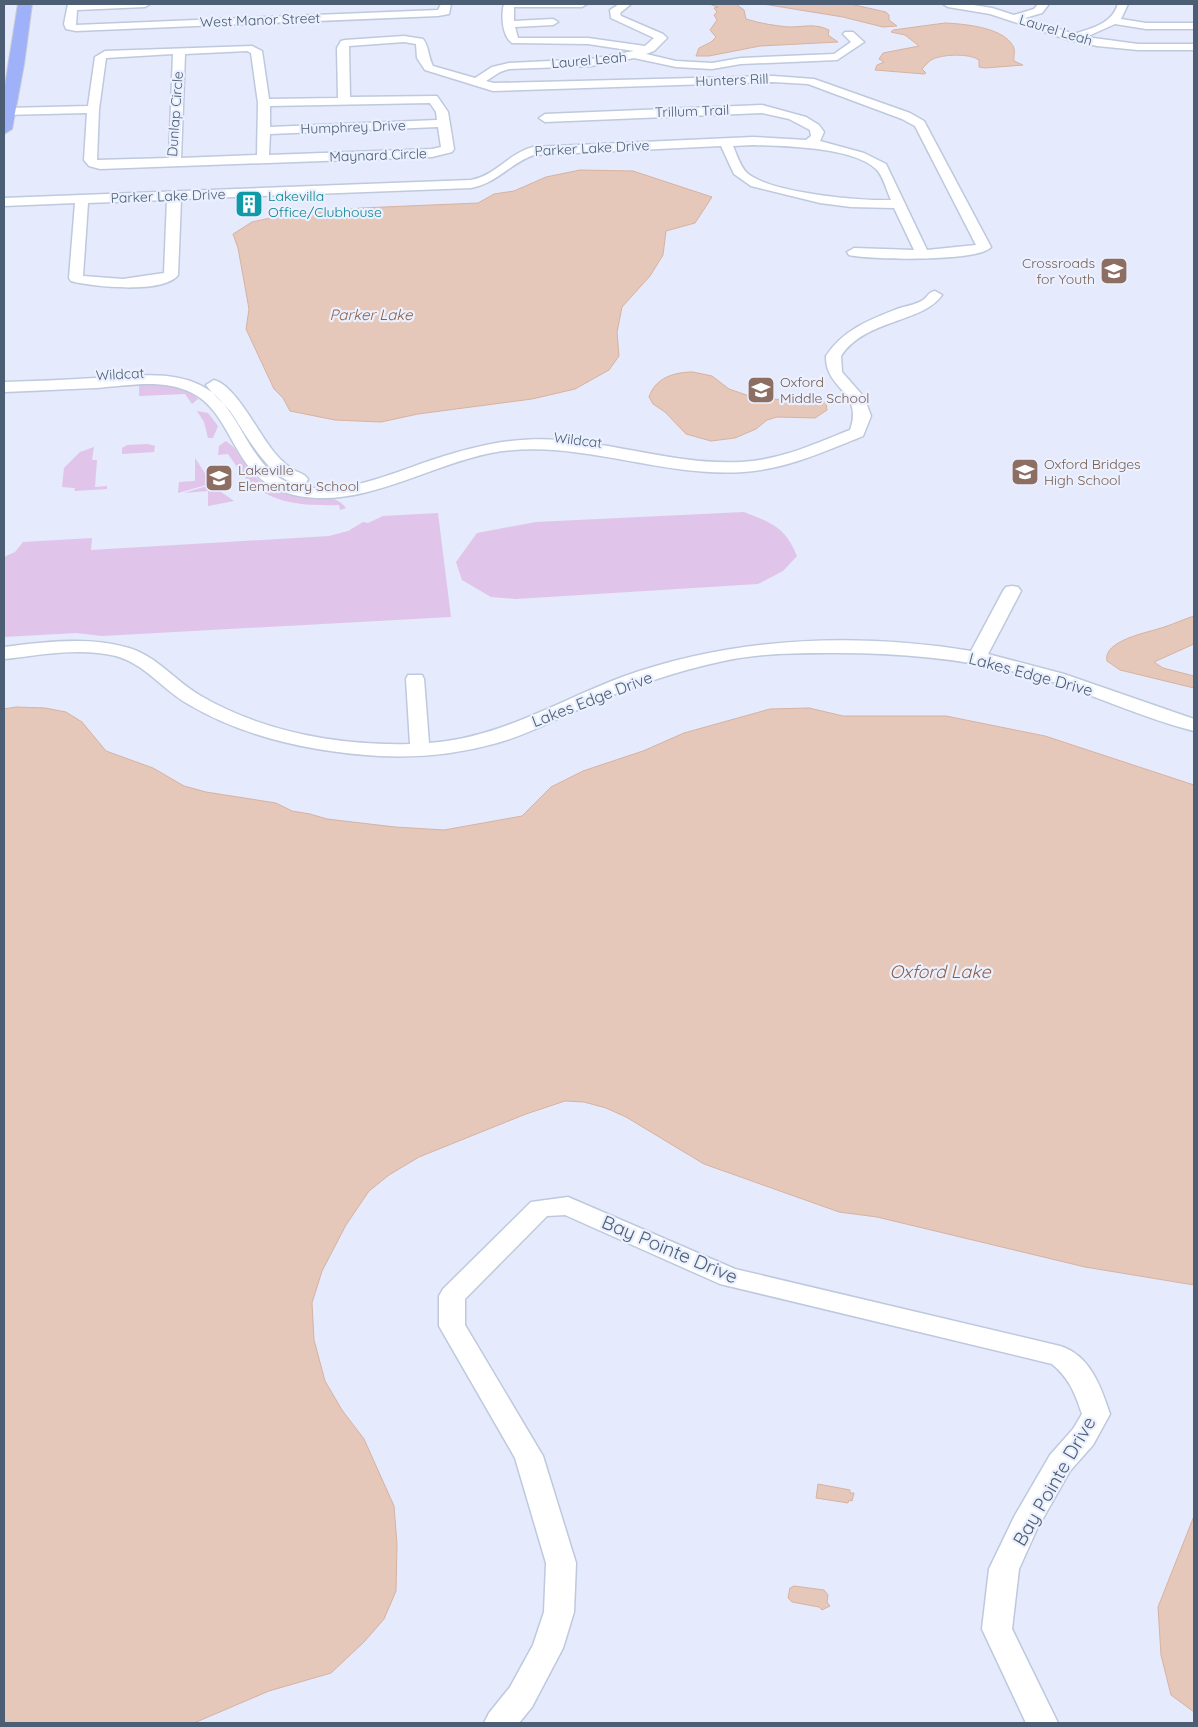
<svg xmlns="http://www.w3.org/2000/svg" width="1198" height="1727" font-family="Quicksand,sans-serif">
  <style>
    .green { fill: #e0c4e9 }
    .water { fill: #e5c8ba; stroke: #d7b2a1 }
    .lines { fill: none; stroke-linecap: round; stroke-linejoin: round }
    .minor-casing { stroke: #bec9de; stroke-width: 3 }
    .major-casing { stroke: #c5cbd3; stroke-width: 2 }
    .minor { fill: #fff; fill-rule: evenodd }
    .major { fill: #9fb1f9; fill-rule: evenodd }
    .labels { text-anchor: middle; stroke-width: 4.5; stroke-linejoin: round; paint-order: stroke }
    .far-street-label { font-size: 14px; fill: #4b5e74; stroke: #ebf0ff }
    .far-culture-label { font-size: 14px; fill: #0d838f; stroke: #ebf0ff; text-anchor: start }
    .far-education-label { font-size: 14px; fill: #785e54; stroke: #ebf0ff; text-anchor: start }
    .far-water-label { font-size: 15px; font-style: italic; fill: #8e5f48; stroke: #ebf0ff }
    .street-label { font-size: 16px; fill: #4b5e74; stroke: #ebf0ff }
    .water-label { font-size: 18px; font-style: italic; fill: #8e5f48; stroke: #ebf0ff }
    .near-street-label { font-size: 19px; fill: #4b5e74; stroke: #ebf0ff }
  </style>
  <rect width="100%" height="100%" fill="#e5eafc"/>
  <path class="green" d="M156,383l33,7 9,9 -6,5 -7,-10 -46,2v-10l-135,7v-3z
    M197,411l11,2 10,13 -5,12h-5l-4,-16z
    M226,441c23,16 17,37 52,49 22,7 54,-1 68,18l-6,2 -1,-5c-29,1 -63,0 -86,-20 -10,-8 -17,-20 -25,-31l-10,1 1,-9z
    M148,444l7,2 -1,6 -32,2v-6l5,-3z
    M94,447l-2,13h5l-2,27 12,-1v3l-33,2 1,-3 -13,-1 2,-19 16,-16z
    M195,458l15,23 -4,4 -28,8 1,-11 16,-1z
    M207,486l7,1 20,14 -26,5v-15l-24,2z
    M744,512c28,11 41,15 53,44l-14,15 -25,13 -242,15 -25,-2 -29,-17 -6,-18 21,-29 59,-11z
    M438,513l13,104 -349,19 -26,-3 -72,4v-80l11,-5 8,-10 69,-4 -1,12 238,-14 19,-5 15,-9 5,1 15,-7z"/>
  <path class="water" d="M709,4h32l-4,1 7,5 2,9c13,4 29,7 43,8 15,0 26,-4 40,3l-1,5 10,7 -78,4 -51,10h-13l3,-8 12,-6 5,-5 -6,-7 7,-10 -3,-5 3,-3 -3,-4 4,-1z
    M763,4h87l36,8 3,3v5l8,6 -14,1 -40,-10z
    M945,23c19,1 54,4 66,20 6,7 2,12 3,18l9,4 -38,3 -6,-1v-7c-9,-7 -38,-6 -48,0 -3,2 -6,6 -9,9l4,4 -2,1 -49,-4 2,-5 7,-3 -5,-3 4,-6 36,-7 -14,-11 -14,-3 2,-2z
    M580,170l53,1 79,26 -17,26 -29,8 -3,24 -13,21 -28,31 -5,25 2,24 -10,14 -34,19 -43,10 -114,15 -37,8 -46,-2 -45,-9 -7,-13 -9,-9 -28,-60 3,-20 -11,-61 -5,-14 19,-12 23,-5 86,-9 117,-5 16,-9 20,-3 32,-14z
    M693,372l19,4 17,13 29,10 63,1 5,3 1,7 -12,8 -38,-1 -10,3 -11,9 -21,9 -24,3 -25,-7 -21,-22 -12,-8 -4,-7c6,-19 25,-25 44,-25z
    M1194,616v28l-40,18 9,6 31,8v12l-74,-18 -13,-9c-5,-21 44,-29 57,-34 10,-3 20,-8 30,-11z
    M16,707l29,1 21,4 16,10 24,29 47,17 31,18 22,6 70,11 16,8 18,3 17,5 68,8 49,3 78,-14 29,-29 32,-16 60,-20 41,-18 86,-24 39,-1 34,8h103l99,20 149,49v500l-109,-18 -208,-50 -38,-5 -135,-48 -78,-47 -20,-9 -22,-6 -19,-1 -39,13 -107,43 -30,18 -20,16 -23,34 -24,46 -10,32 2,37 11,41 17,29 22,29 30,67 3,38 -1,47 -12,28 -20,23 -33,31 -62,18 -75,32h-190v-1014z
    M818,1484l32,6v3h4l-2,8 -3,-1 -1,3 -32,-5z
    M1194,1516v196l-23,-17 -10,-40 -3,-48z
    M794,1586l30,4 4,5 -1,7 3,4 -8,4 -3,-3 -27,-5 -4,-4 2,-10z"/>
  <g class="lines">
    <defs>
      <path id="minor" d="M68,4h82l-5,3 -68,3 -1,15 362,-15 3,-6h10l-2,10 -11,2 -362,15 -10,-2 -2,-5z
        M504,4h83l-5,3h-68v14l39,-2 5,3 -5,3 -38,2 3,11h70l57,8 9,-8 -43,-20 -1,-8 9,-6h12l-11,9 1,3 42,18 4,4 -13,13 -8,3 30,7 36,2 29,-5 93,-4 17,-12 -8,-8 2,-2h8l11,10 -27,18 -96,4 -29,5 -36,-2 -42,-9 -43,8 -82,3 -9,3 -14,9 8,2 279,-7 41,3 96,34 14,8 67,126c-12,15 -121,13 -142,8l-2,-3 7,-4 60,2 -20,-42 -43,-1 -31,-4 -69,-17 -17,-12 -13,-28 -187,9c-24,8 -36,28 -63,33l-290,11 -3,76c-14,19 -86,12 -107,6l-2,-3 6,-75 -71,3v-8l467,-18c24,-4 38,-27 62,-33l220,-10 53,3 5,-4 -1,-6 -21,-11 -27,-6 -217,9 -6,-4 6,-4 217,-9 44,12 13,8 5,7 -4,9 44,12 22,11 41,86 49,-5 -61,-119 -13,-7 -94,-35 -35,-2 -280,9 -68,-21 -8,-12 -1,-14 -12,-2 -55,4 1,51 87,-1 11,16 6,37 -2,3 -20,5 -332,12 -11,-3 -5,-6 3,-47 -83,2v-6l3,-1 81,-2 7,-49 10,-6 147,-5 10,5 7,48 69,-1 -1,-50 4,-7 4,-1 59,-4 19,3c6,7 5,18 10,27l42,12 17,-11 17,-4 82,-4 43,-8 -46,-7 -76,-1c-10,-7 -11,-28 -8,-39zM247,51l4,2 7,50 -1,52 -76,3 4,-104zM173,54l-4,104 -72,2 2,-51 7,-51zM430,103l6,9 1,8 -167,7v-21zM438,127l3,20 -9,2 -163,6 1,-21zM753,145c31,1 100,2 123,24 7,6 11,23 15,31 -31,1 -121,-7 -144,-27 -7,-7 -10,-18 -14,-27zM167,200l-3,73 -41,6 -40,-3 5,-73z
        M943,4h24l25,4 22,7 20,-6 4,-5h11l-7,9 -17,5 49,16c18,-6 38,-10 44,-30h10l-7,15 25,4h48v6h-48l-31,-5 -29,13 52,7h56v6h-56l-41,-4 -28,-6 -79,-26 -42,-7z
        M935,291l7,4c-19,28 -77,24 -101,61l1,16 22,25 7,19 -8,20c-40,16 -77,33 -119,36 -86,6 -168,-35 -253,-19 -66,13 -129,57 -197,42 -63,-14 -58,-80 -102,-102 -29,-15 -65,-7 -96,-5 -31,1 -61,3 -92,4v-10c30,-1 61,-2 91,-4 36,-1 79,-10 112,11 38,24 42,86 92,97 46,10 93,-13 136,-27 25,-8 50,-15 76,-18 77,-10 153,25 230,21 40,-2 73,-18 109,-32 14,-39 -25,-40 -24,-74 17,-26 43,-36 71,-47 8,-3 19,-4 26,-9 5,-3 5,-8 12,-9z
        M214,380c20,5 42,48 54,64 6,9 15,19 24,25 6,4 12,4 16,10l-2,4c-32,7 -61,-51 -76,-72 -7,-9 -17,-16 -24,-26z
        M1012,586l6,1 3,4 -33,63 76,20 130,45v12c-46,-11 -95,-34 -141,-49 -75,-23 -151,-30 -229,-29 -35,0 -70,1 -105,9 -41,9 -80,22 -119,38 -34,14 -67,33 -103,43 -39,11 -78,15 -118,13 -65,-4 -134,-18 -191,-52 -25,-14 -43,-40 -72,-48 -36,-9 -76,-1 -112,3v-12c40,-5 85,-11 125,1 29,9 46,33 72,48 62,36 138,50 209,48l-4,-65 2,-4h14l2,4 5,64c71,-5 129,-42 193,-66 112,-40 233,-45 349,-26l32,-60 3,-4z
        M568,1197l167,72 325,77c30,9 41,41 50,68l-17,31 -23,26 -33,58 -18,40 -7,60 46,94h-32l-44,-94 7,-60 25,-52 36,-62 23,-26 9,-15c-7,-21 -13,-36 -30,-50l-332,-80 -155,-69 -18,1 -82,83v26l78,131 33,107 -2,49 -11,36 -31,59 -13,16h-35l5,-10 21,-26 23,-42 11,-33 2,-49 -31,-105 -76,-132v-30l4,-7 88,-87z"/>
      <path id="major" d="M18,4h14l-8,60 -12,65 -8,5v-42z"/>
    </defs>
    <use href="#minor" class="minor-casing"/>
    <use href="#major" class="major-casing"/>
    <use href="#minor" class="minor"/>
    <use href="#major" class="major"/>
  </g>
  <defs>
    <symbol id="building-square" viewBox="-11 -11 22 22"><rect x="-9" y="-9" width="18" height="18" rx="4" fill="#0f9aa8" stroke="#ebf0ff"/><path d="M-4-6H4V6H1V3H-1V6H-4ZM-2.5-4.3h1.7v1.8h-1.7ZM.8-4.3h1.7v1.8H.8ZM-2.5-1h1.7V.8h-1.7ZM.8-1h1.7V.8H.8Z" fill="#fff"/></symbol>
    <symbol id="school-square" viewBox="-11 -11 22 22"><rect x="-9" y="-9" width="18" height="18" rx="4" fill="#8d6e63" stroke="#ebf0ff"/><path d="M0-5L7-2L0 1L-7-2ZM-4 1L0 2.5L4 1V4Q0 6-4 4Z" fill="#fff"/></symbol>
  </defs>
  <g fill-rule="evenodd">
    <use href="#building-square" x="233" y="188" width="32" height="32"/>
    <use href="#school-square" x="1098" y="255" width="32" height="32"/>
    <use href="#school-square" x="745" y="374" width="32" height="32"/>
    <use href="#school-square" x="1009" y="456" width="32" height="32"/>
    <use href="#school-square" x="203" y="462" width="32" height="32"/>
  </g>
  <g class="labels">
    <g class="far-street-label">
      <text transform="translate(260 20) rotate(-2)" y="5">West Manor Street</text>
      <text transform="translate(1056 30) rotate(17)" y="5">Laurel Leah</text>
      <text transform="translate(589 60) rotate(-5)" y="5">Laurel Leah</text>
      <text transform="translate(732 80) rotate(-2)" y="5">Hunters Rill</text>
      <text transform="translate(692 111) rotate(-2)" y="5">Trillum Trail</text>
      <text transform="translate(175 114) rotate(-86)" y="5">Dunlap Circle</text>
      <text transform="translate(353 127) rotate(-2)" y="5">Humphrey Drive</text>
      <text transform="translate(592 148) rotate(-3)" y="5">Parker Lake Drive</text>
      <text transform="translate(378 155) rotate(-2)" y="5">Maynard Circle</text>
      <text transform="translate(168 196) rotate(-2)" y="5">Parker Lake Drive</text>
      <text transform="translate(120 374) rotate(-3)" y="5">Wildcat</text>
      <text transform="translate(578 440) rotate(7)" y="5">Wildcat</text>
    </g>
    <g class="far-culture-label">
      <text x="268" y="201">Lakevilla<tspan x="268" dy="16">Office/Clubhouse</tspan></text>
    </g>
    <g class="far-education-label">
      <text x="1095" y="268" text-anchor="end">Crossroads<tspan x="1095" dy="16">for Youth</tspan></text>
      <text x="780" y="387">Oxford<tspan x="780" dy="16">Middle School</tspan></text>
      <text x="1044" y="469">Oxford Bridges<tspan x="1044" dy="16">High School</tspan></text>
      <text x="238" y="475">Lakeville<tspan x="238" dy="16">Elementary School</tspan></text>
    </g>
    <g class="far-water-label">
      <text x="371" y="320">Parker Lake</text>
    </g>
    <g class="street-label">
      <text transform="translate(1031 674) rotate(15)" y="6">Lakes Edge Drive</text>
      <text transform="translate(592 699) rotate(-21)" y="6">Lakes Edge Drive</text>
    </g>
    <g class="water-label">
      <text x="940" y="978">Oxford Lake</text>
    </g>
    <g class="near-street-label">
      <text transform="translate(670 1249) rotate(23)" y="7">Bay Pointe Drive</text>
      <text transform="translate(1054 1481) rotate(-60)" y="7">Bay Pointe Drive</text>
    </g>
  </g>
  <rect width="1198" height="1727" fill="none" stroke="#4b5e74" stroke-width="10"/>
</svg>
